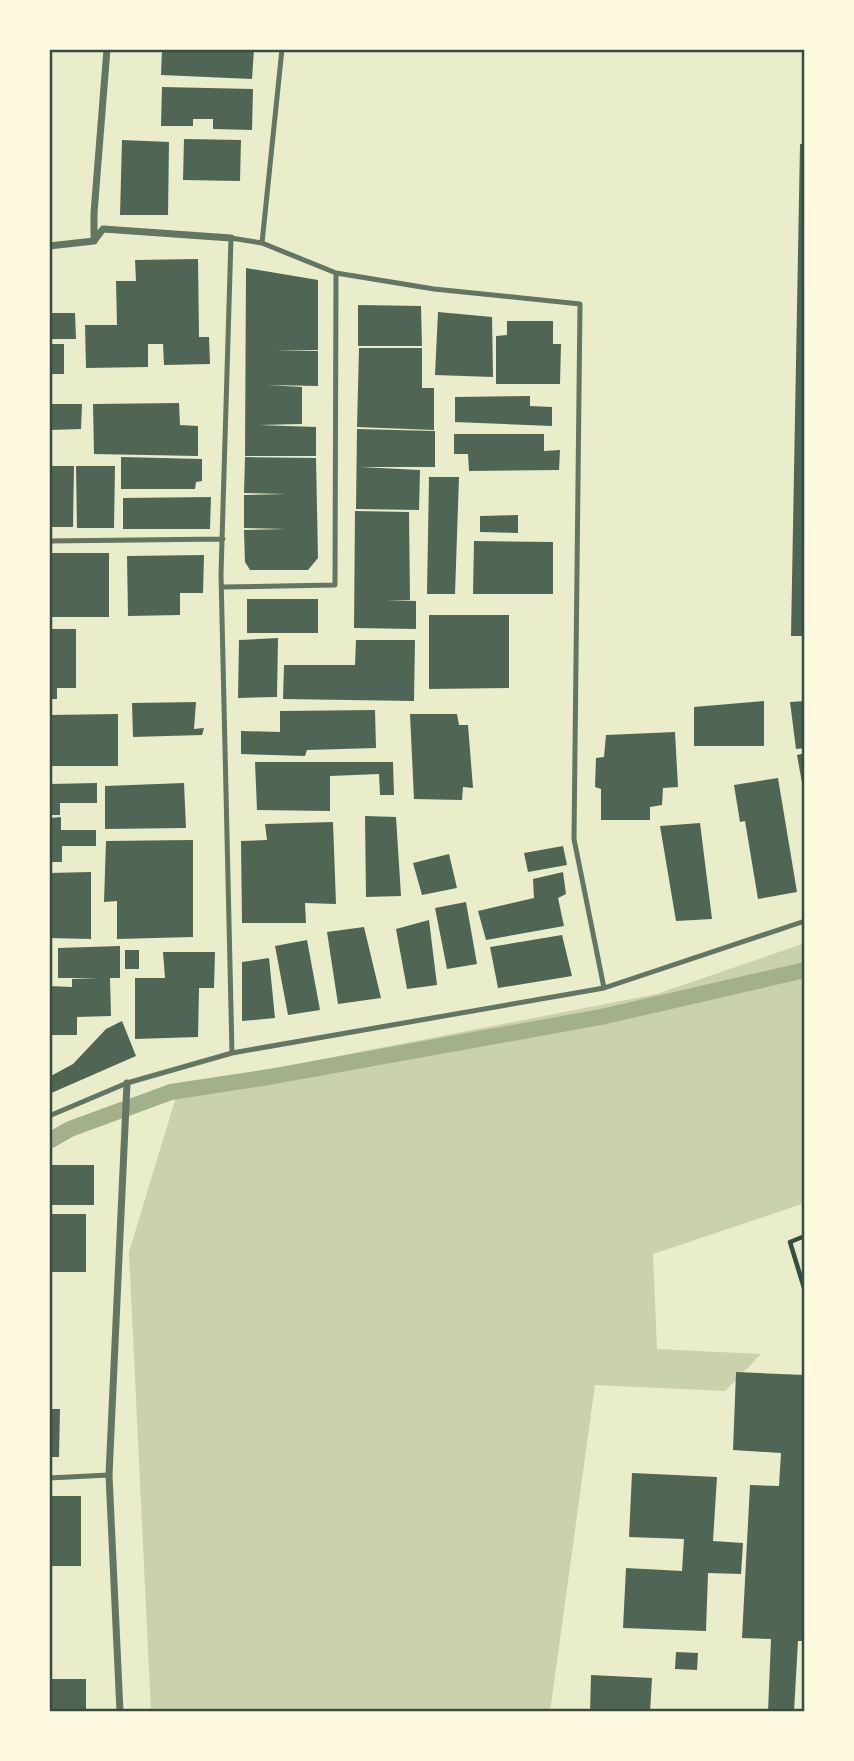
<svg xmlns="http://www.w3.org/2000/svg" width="854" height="1761" font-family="Quicksand,sans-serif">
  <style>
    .green { fill: #cad2ad }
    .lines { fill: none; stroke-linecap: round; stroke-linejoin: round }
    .stream { stroke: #a3b18a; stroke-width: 16 }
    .building { fill: #4f6655 }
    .path { stroke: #344e41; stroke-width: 4.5 }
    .service { stroke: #617663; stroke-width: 5 }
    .minor { stroke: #617663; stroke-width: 7 }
    .neatline { fill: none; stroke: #344e41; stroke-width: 2.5 }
  </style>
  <rect width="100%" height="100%" fill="#e9edc9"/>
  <path class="green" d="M805,943v260l-152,51 4,95 104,5 -36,37 -130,-6 -45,327h-399l-22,-460 50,-165 478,-93z"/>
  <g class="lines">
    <path class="stream" d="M49,1141l21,-12 101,-37 98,-15 332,-60 204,-47"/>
  </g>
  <path class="building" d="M162,49h92l-2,30 -91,-4z
    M162,87l91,2 -1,41 -39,-1v-10h-20v7h-32z
    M184,139l57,1 -1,41 -57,-1z
    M122,140l47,2 -1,73h-48z
    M800,144h5v492h-14z
    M198,259l1,78h10l1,27 -46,1 -1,-21h-15v23l-62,1 -1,-43h32l-1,-44h20l-1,-21z
    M246,268l72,12v70l-43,1h43v35l-51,-1 35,2v37l-44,1 58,2v29h-71z
    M358,305l63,1 1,40h-64z
    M438,312l54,5 1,60 -58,-2z
    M49,313h26l1,26h-27z
    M507,321h46v23h8l-1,40h-64v-48l11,-1z
    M49,344h15v30h-15z
    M359,348h63v40h12v42l-77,-3z
    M530,396v10l22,1v19l-97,-4v-25z
    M179,403l1,22 18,1v30l-104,-2 -1,-50z
    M49,404h33l-1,25 -32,1z
    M357,429l78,2v36h-75l60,3 -1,40 -63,-1z
    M454,434h90v17l16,-1 -1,20 -90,1 -1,-17h-14z
    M121,457l81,2v22l-6,1 -1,7h-74z
    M245,457l71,1 2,100 -10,12h-58l-5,-8 -1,-32 43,-1 -43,-1v-33l43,-1 -43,-1z
    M49,466h25l-1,61h-24z
    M76,466h39l-1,62h-37z
    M429,477h30l-4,117h-28z
    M211,497l-1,32h-87v-31z
    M355,511l54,1 1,88h-24l30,1v28l-62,-1z
    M518,515v18l-38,-1v-16z
    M474,541l79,1v52h-80z
    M49,553h60v64h-60z
    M204,555l-1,38h-23v22l-52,1 -1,-60z
    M247,599h71v34h-71z
    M429,615h80v73l-80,1z
    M49,629h27v59h-19v11h-8z
    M278,638l-1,59 -39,1 1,-58z
    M356,640h59l-1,61 -131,-2 1,-34h71z
    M764,701v45h-70v-39z
    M805,701v47l-9,1 -6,-47z
    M196,702l-2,27 10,-1 -2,7 -69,2 -1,-34z
    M375,710l1,38 -69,2 -2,6 -64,-2v-23l39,1v-21z
    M118,714v52h-69v-51z
    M410,714h47l2,11h9l5,63 -10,-1 -1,13 -48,-1z
    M675,732l3,55 -15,1 -1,17 -12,2v13h-49v-31l-6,-2 1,-29 8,-1 2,-22z
    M805,753v41h-1l-7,-39z
    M255,762h138l1,33h-14l-1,-21 -49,2v35l-73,-1z
    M778,778l19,114 -39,7 -13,-78 -5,1 -6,-37z
    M97,783v20h-37v12h-11v-31z
    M184,783l2,45 -81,1v-43z
    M365,816l31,1 5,79 -35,1z
    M61,817v13h35v16h-34v16h-13v-44z
    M333,822l3,82 -31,-1 1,20h-64l-1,-82 26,-1 -2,-16z
    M700,823l12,96 -36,2 -16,-95z
    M193,840v97l-76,2v-38l-13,1 2,-61z
    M563,846l4,19 -39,7 -4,-19z
    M449,854l8,34 -35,7 -9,-32z
    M91,872v67l-42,-1v-65z
    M563,872l3,22 -8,4 6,28 -78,14 -8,-29 56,-13 -1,-19z
    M466,902l11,62 -30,5 -12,-61z
    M429,920l8,65 -30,4 -11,-60z
    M364,927l17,71 -43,6 -11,-72z
    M562,935l10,41 -74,12 -8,-41z
    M307,940l13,70 -32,5 -13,-69z
    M120,946v32h-10l1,38 -34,1v18h-28v-49l23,1v-8l26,-1h-40v-30z
    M125,950h14v19h-14z
    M163,952h52l-1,36h-15l-1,49 -63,2v-61h30z
    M269,958l6,60 -33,3v-59z
    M122,1021l14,35 -87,38v-17l24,-13 33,-35z
    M49,1165h45v40h-45z
    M49,1214h37v58h-37z
    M736,1372l69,3v240l-1,26h-6l-4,71h-26l3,-73 -29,-1 8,-153 29,1 2,-33 -48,-3z
    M49,1409h11l-1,48h-10z
    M632,1473l85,4 -4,64 30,2 -2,31 -33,-1 -2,58 -83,-3 3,-60 56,3 2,-32 -55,-2z
    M49,1496h32v70h-32z
    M676,1652l22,1 -1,17 -22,-1z
    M591,1675l61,3 -2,34h-60z
    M49,1679h37v33h-37z"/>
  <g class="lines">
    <path class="path" d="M805,1236l-15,6 15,49"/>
    <path class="service" d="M262,243l20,-194
      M49,541l174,-2
      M222,587l113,-2 1,-312
      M232,1053l372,-65 201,-67
      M49,1116l78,-33 105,-30 -11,-479 10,-336 31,5 74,30 98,16 146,15 -6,535 30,149
      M49,1478l60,-3"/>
    <path class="minor" d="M94,241v-28l13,-164
      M49,246l45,-5 9,-12 128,9
      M120,1712l-11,-237 18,-392"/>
  </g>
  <rect width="854" height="1761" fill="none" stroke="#fefae0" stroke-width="102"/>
  <rect x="51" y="51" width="752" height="1659" class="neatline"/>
</svg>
